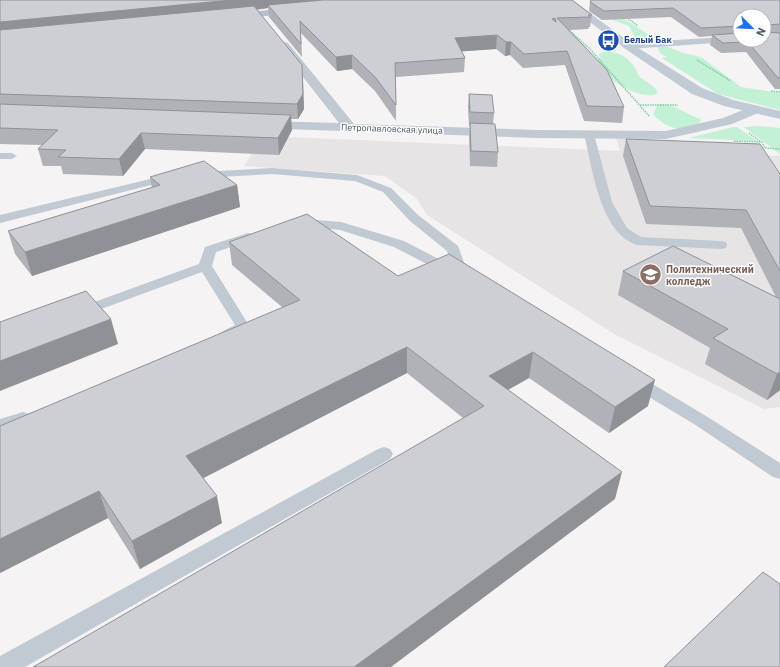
<svg xmlns="http://www.w3.org/2000/svg" width="780" height="667" font-family="'IBM Plex Sans',sans-serif">
  <style>
    .education { fill: #e6e4e5 }
    .green { fill: #c3f1d5 }
    .lines { fill: none; stroke-linecap: round; stroke-linejoin: round }
    .path { stroke: #7ad0a6; stroke-width: 1.5; stroke-dasharray: 1.5 1; stroke-linecap: butt }
    .lane { fill: #c1cad2; fill-rule: evenodd }
    .street { fill: #c1cad2; fill-rule: evenodd }
    .secondary { fill: #c1cbd6; fill-rule: evenodd }
    .primary { fill: #b3c2d1; fill-rule: evenodd }
    .wall { fill: #b0b2b7; fill-rule: evenodd }
    .shaded-wall { fill: #909195 }
    .building { fill: #cdcfd5; stroke: #909195; fill-rule: evenodd }
    .labels { text-anchor: middle; stroke-width: 3; stroke-linejoin: round; paint-order: stroke }
    .far-transit-label { font-size: 9px; font-weight: bold; fill: #164399; stroke: #fff; text-anchor: start }
    .far-street-label { font-size: 9px; fill: #4a5661; stroke: #fff }
    .education-label { font-size: 10px; font-weight: bold; fill: #785e54; stroke: #fff; text-anchor: start }
  </style>
  <rect width="100%" height="100%" fill="#f5f3f3"/>
  <path class="education" d="M263,136l357,15 -4,-13 140,6 7,11 17,1v251l-16,2 -148,-74 -189,-120 -10,-16 -32,-23 -141,-10z"/>
  <path class="green" d="M612,11l42,27v2h-12l-7,-2 -6,-12 -19,-7z
    M657,46h9l17,7 18,4 40,30 39,6v17l-62,-16 -56,-36 5,-1 -7,-4z
    M603,52c13,-1 22,3 30,13 3,3 4,8 6,11 6,6 16,9 19,17 -15,9 -44,-11 -55,-20 -3,-3 -5,-7 -7,-11l4,-4 -1,-4z
    M658,104c18,0 26,10 43,15l-1,3c-14,13 -36,6 -47,-8z
    M760,126l20,2v26l-36,-27z
    M733,127h4l20,14 -68,-3z"/>
  <g class="lines">
    <path class="path" d="M626,17l12,9
      M568,29l23,21 58,66
      M697,60l34,21
      M771,91l9,1
      M640,105h38
      M749,133l12,9
      M734,141l28,1 3,6 15,1"/>
    <path class="lane" d="M589,131l5,3 18,68 15,26 14,9 80,4 5,1 1,3 -1,3 -5,1 -83,-4c-38,-10 -46,-79 -54,-111z
      M0,153h12l5,3 -5,3h-12z
      M272,168l85,7 34,13 27,27 40,31 11,30 -2,3h-10l-3,-7 -5,2 -5,-1 -50,-26 -54,-17 -40,-4 -2,-3 2,-3 4,-1 37,3 63,19 48,25 -5,-15 -37,-30 -27,-29 -28,-11 -83,-7 -71,4 -6,-3 6,-3z
      M171,174l6,3 -2,2 -175,44v-8z
      M248,233l4,1 2,3 -2,3 -36,12 -4,14 38,61c-5,7 -19,12 -27,10l-3,-3 3,-3 12,-6 -33,-53 -117,43 -5,1 -5,-1 -2,-3 2,-3 124,-45 6,-17z
      M635,376l6,1 65,39 74,47v16l-7,-2 -79,-53 -65,-39 -2,-4 2,-4z
      M23,412l6,2 3,4 -3,4 -29,9v-12z
      M384,447l6,2 3,5 -3,5 -365,208h-25v-11l378,-207z"/>
    <path class="street" d="M740,36v4h5l-1,1 -116,8 -4,-1 -2,-2 2,-2 4,-1z
      M284,42l4,1 66,81 183,6 129,1 57,-13 30,-12 5,1 2,3 -2,3 -26,11 -66,15 -129,-1 -280,-10 -2,-3 2,-3 5,-1 77,2 -61,-78 2,-2z"/>
    <path class="secondary" d="M561,0h11l60,44 70,44 31,12 47,11v8l-56,-13 -32,-12 -68,-46z"/>
    <path class="primary" d="M299,7l5,3 -1,2 -73,8 -5,-3 5,-3z"/>
  </g>
  <path class="wall" d="M0,0h572l20,15 -2,12h-1l-1,2 -19,1 55,77 -2,16 -38,-2 -19,-56 -42,3 -13,-13 -5,1 -9,-7 -35,2 4,7 -1,14 -68,5v44l-21,-30 -23,-22 -15,2 -36,-38 1,24 -33,-40 -1,-9 -11,2 46,69 1,30 -6,10h-7l1,11 -13,25 -134,-6 -22,27 -60,-2 -2,-8h-18l-5,-17 4,-4 -42,-1z
    M780,0v89h-5l-29,-37 -25,1 -11,-8 2,-9 -13,1 -28,-20 -69,3 -13,-9 1,-9zM740,16h24l-24,24z
    M469,94l25,19 -1,11 5,28 -1,15 -27,-1 -1,-29 1,-11h-1l-1,-19z
    M626,139l154,35v216l-13,10 -62,-36 5,-16 -92,-53 5,-24 153,26 -35,-69 -95,-4 -23,-68z
    M150,177l87,8 3,22 -208,69 -17,-22 -7,-23 144,-43z
    M229,242l169,34 250,130 -39,27 -80,-55 -21,12 107,109 -152,-81 -56,-45 -204,105 19,45 -82,46 -32,-51 -108,55 282,-266 -50,-42z"/>
  <path class="shaded-wall" d="M232,0h123l-87,5v3l-268,27v-13z
    M497,35l-1,14 -42,3 1,-14z
    M506,42h5l-1,13 -5,1z
    M352,55v14l-15,2 -1,-14z
    M302,65l2,44 -6,10 -1,-15z
    M291,115l1,15 -13,25 -1,-17z
    M141,133l4,16 -22,27 -4,-17z
    M237,185l3,22 -208,69 -7,-24z
    M111,319l7,25 -118,47v-30z
    M407,347v26l-215,111 -6,-28z
    M533,352l-4,26 -43,24 3,-26z
    M780,372v18l-13,10 10,-26z
    M655,380l-7,26 -39,27 6,-26z
    M622,472l-7,27 -224,168h-37z
    M99,491l9,27 -108,55v-34z
    M217,496l5,27 -82,46 -8,-28z"/>
  <path class="building" d="M0,0h232l-232,22z
    M323,0h249l20,15h-4l2,2 -33,1 50,52 17,37 -37,-1 -20,-55 -43,3 -13,-12h-5l-9,-7 -42,3 10,20 -70,5 1,42 -21,-28 -23,-22 -16,2 -36,-36 1,23 -33,-39zM555,18l1,4 -4,-3z
    M591,0h189v24l-14,1 -1,4h-1v-13h-24v10l-39,2 -28,-20 -69,3 -14,-9z
    M254,6l48,59 1,29 -6,10 -297,-10v-64z
    M764,32l16,1v45h-2l-30,-36 -25,1 -11,-8 28,-2v7h24z
    M469,94l23,1 2,18 -24,-1z
    M0,104l291,11 -13,23 -137,-5 -22,26 -61,-2 8,-7 -28,-1 20,-19 -58,-2z
    M470,123l25,1 3,28 -27,-1z
    M626,139l134,5 20,30v97l-34,-61 -96,-4z
    M204,161l33,24 -212,67 -17,-21 152,-46 -10,-8z
    M307,214l91,62 51,-22 206,126 -40,27 -82,-55 -44,24 133,96 -268,195h-321l451,-261 -77,-59 -221,109 31,40 -85,45 -33,-50 -99,48v-113l300,-126 -71,-58z
    M673,246l107,53v73l-3,2 -64,-36 15,-9 -105,-58z
    M86,291l25,28 -111,42v-39z
    M763,572l17,12v83h-116z"/>
  <defs>
    <symbol id="bus-disc" viewBox="-11 -11 22 22"><circle r="9.5" fill="#1a4fb4" stroke="#fff"/><path d="M-5-6H5V4H4V6H2V4H-2V6H-4V4H-5ZM-3.5-4V0h7V-4ZM-3.5 1.2v1.5H-2V1.2ZM2 1.2v1.5H3.5V1.2Z" fill="#fff"/></symbol>
    <symbol id="university-disc" viewBox="-11 -11 22 22"><circle r="9.5" fill="#8d6e63" stroke="#fff"/><path d="M0-5L7-2L0 1L-7-2ZM-4 1L0 2.5L4 1V4Q0 6-4 4Z" fill="#fff"/></symbol>
  </defs>
  <g fill-rule="evenodd">
    <use href="#bus-disc" x="596" y="28" width="25" height="25"/>
    <use href="#university-disc" x="638" y="262" width="25" height="25"/>
  </g>
  <g class="labels">
    <g class="far-transit-label">
      <text x="624" y="43">Белый Бак</text>
    </g>
    <g class="far-street-label">
      <text transform="translate(392 129) rotate(2)" y="3">Петропавловская улица</text>
    </g>
    <g class="education-label">
      <text x="666" y="273">Политехнический<tspan x="666" dy="12">колледж</tspan></text>
    </g>
  </g>
  <g transform="translate(752 28) rotate(114)"><circle r="19" fill="#ffffff" stroke="#b7bbc0"/>
  <path d="M0-3L7 15L0 10L-7 15Z" fill="#1a73e8"/>
  <text y="-6" font-size="11" font-weight="bold" text-anchor="middle" fill="#4a5661">N</text>
  </g>
</svg>
